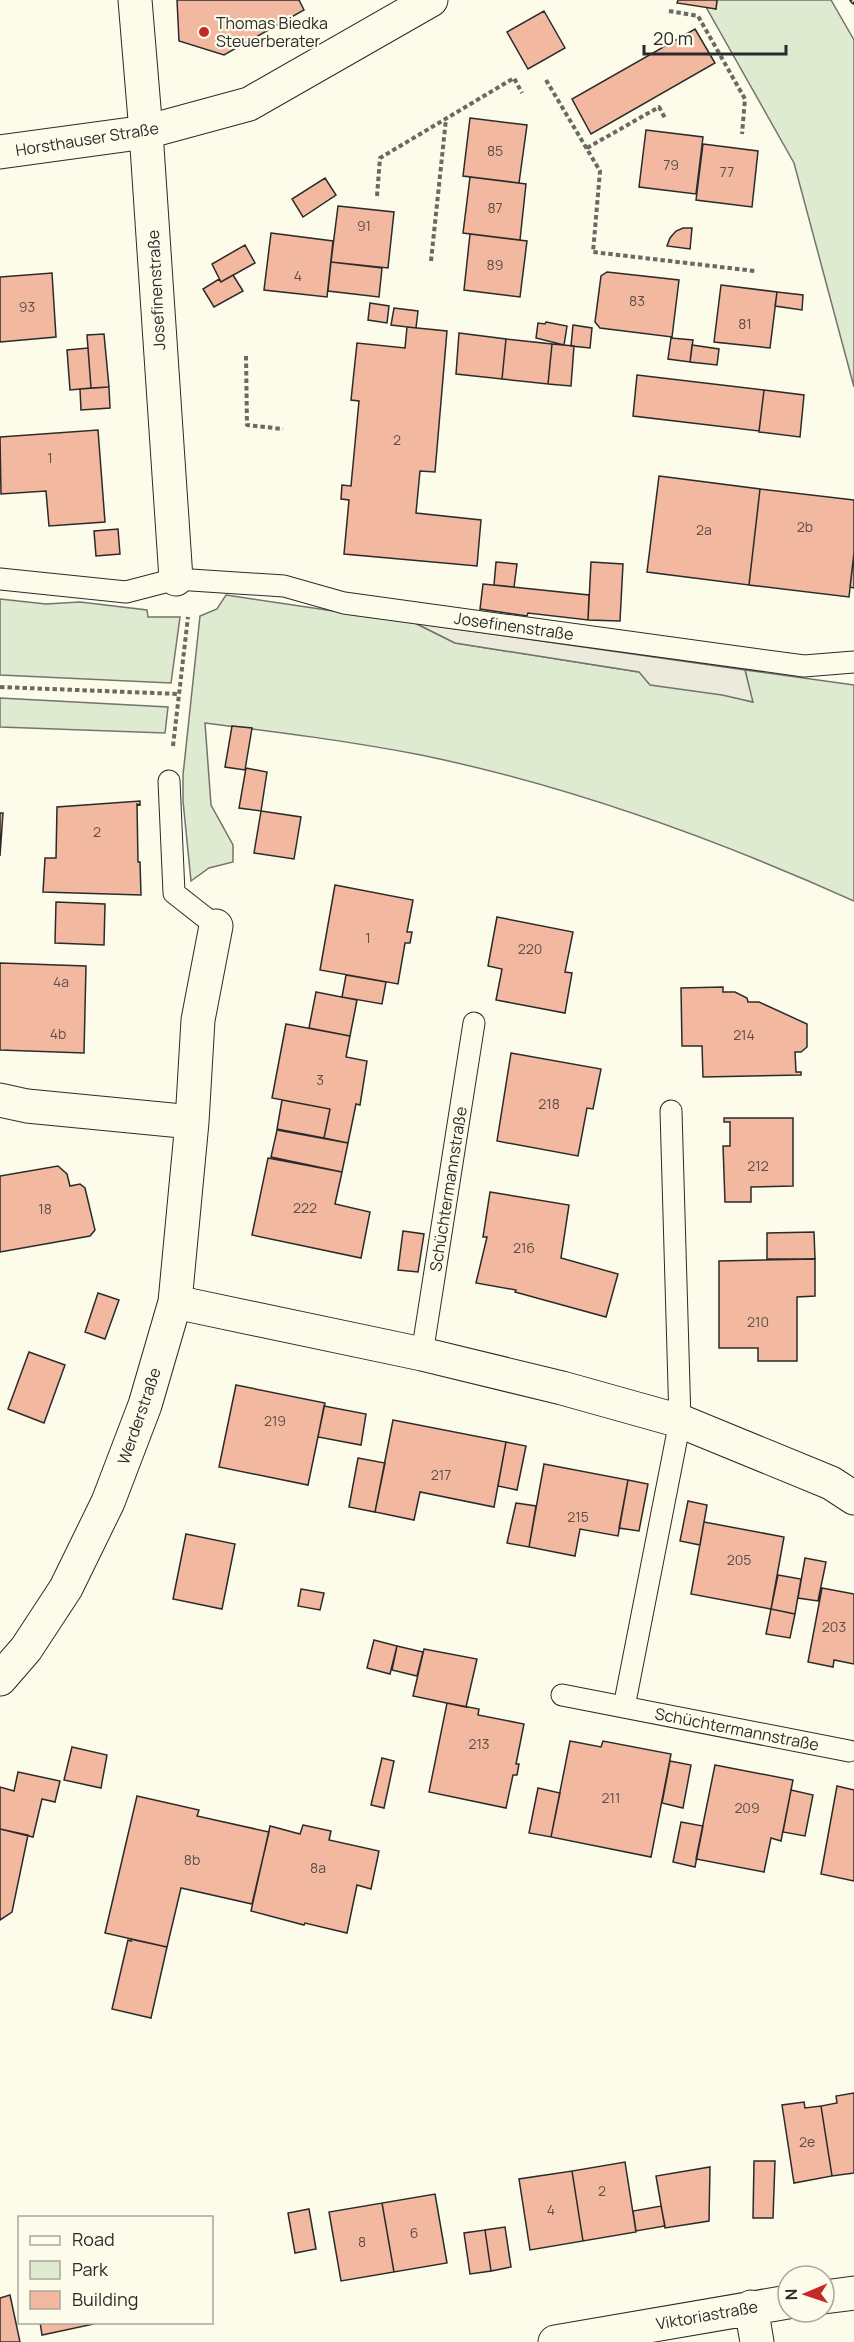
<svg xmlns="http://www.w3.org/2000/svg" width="854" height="2342" font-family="Manrope,sans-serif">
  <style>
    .green { fill: #deebd1; stroke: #74746e; stroke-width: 1.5 }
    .parking { fill: #eceadb; stroke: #74746e; stroke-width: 1.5 }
    .building { fill: #f2b8a0; stroke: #2b2b2b; stroke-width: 1.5 }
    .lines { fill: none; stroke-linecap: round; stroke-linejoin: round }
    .service-casing { stroke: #2b2b2b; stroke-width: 23 }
    .minor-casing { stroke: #2b2b2b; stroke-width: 35 }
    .secondary-casing { stroke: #2b2b2b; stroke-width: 35 }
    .path { stroke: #6a6964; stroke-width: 4; stroke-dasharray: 4.5 3; stroke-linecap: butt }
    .service { stroke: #fdfbea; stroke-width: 21 }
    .minor { stroke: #fdfbea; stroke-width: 33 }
    .secondary { stroke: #fdfbea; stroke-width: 33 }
    .rail-casing { stroke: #2b2b2b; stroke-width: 7 }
    .rail { stroke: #fdfbea; stroke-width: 4.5; stroke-dasharray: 14; stroke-linecap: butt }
    .poi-dot { fill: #c62828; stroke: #fdfbea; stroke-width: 2 }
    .labels { text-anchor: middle; stroke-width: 4.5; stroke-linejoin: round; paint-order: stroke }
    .number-label { font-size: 14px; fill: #5d4e48 }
    .poi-label { font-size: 16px; fill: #2b2b2b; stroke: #fdfbea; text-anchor: start }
    .street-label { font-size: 16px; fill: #2b2b2b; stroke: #fdfbea }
  </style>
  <rect width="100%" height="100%" fill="#fdfbea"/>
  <path class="green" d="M717,0h114l23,40v347l-60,-224 -88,-156 10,2z
    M226,595l189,28 40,20 184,29 113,30 -7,-32 109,15v216c-140,-63 -283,-115 -433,-146 -72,-14 -144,-23 -216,-32l6,82 22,40v17l-24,6 -18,13 -8,-80v-26l17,-159 17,-7z
    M0,599l46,5 34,-2 67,8 1,7h32l-9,66 -171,-8z
    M0,698l168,9 -3,26 -165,-6z"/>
  <path class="parking" d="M415,623l330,47 8,32 -31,-7 -72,-10 -11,-13 -184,-29z"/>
  <path class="building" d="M177,0h122l5,10 -80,45 -45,-14z
    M678,0h39l-1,9 -39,-6z
    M544,11l21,37 -37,21 -21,-37z
    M695,29l20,34 -124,71 -19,-35z
    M470,118l57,7 -8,58 -56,-7z
    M646,130l57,7 -7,57 -57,-7z
    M703,144l55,7 -6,56 -56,-7z
    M470,177l56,7 -6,56 -57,-7z
    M325,178l11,17 -33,22 -11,-18z
    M338,206l56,6 -6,56 -57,-6z
    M683,228h9l-2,21 -23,-3 3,-8 6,-7z
    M271,233l62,8 -6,56 -63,-7z
    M470,234l57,7 -7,56 -56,-7z
    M245,245l10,18 -34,19 -9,-18z
    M331,262l51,6 -3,29 -51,-6z
    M607,272l72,8 -7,57 -72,-9 -5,-6 6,-46z
    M52,273l4,64 -56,5v-65z
    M233,275l10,16 -29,16 -11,-18 16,-10 2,3z
    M721,285l56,7 -7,56 -56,-6z
    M777,292l26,3 -1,15 -27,-4z
    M370,303l19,3 -2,17 -19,-3z
    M394,308l24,3 -2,17 -25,-3z
    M546,322l21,4 -3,19 -28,-7 2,-15 7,1z
    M573,325l19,3 -2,20 -19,-2z
    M407,327l40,4 -12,141 -15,-1 -4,42 65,7 -4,46 -133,-12 5,-54 -8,-1 1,-14 9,1 8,-85 -8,-1 6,-57 48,5z
    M459,333l47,6 -4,40 -46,-5z
    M104,334l5,53 -18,1 -4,-53z
    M671,338l22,2 -3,22 -22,-3z
    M506,339l46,5 -4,40 -46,-5z
    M552,344l22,2 -3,40 -23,-2z
    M692,345l27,4 -2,16 -27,-3z
    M88,348l3,40 -21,2 -3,-40z
    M637,375l127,15 -5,41 -126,-15z
    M109,387l1,21 -29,2 -1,-21z
    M764,390l40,5 -4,42 -41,-5z
    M98,430l7,92 -56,4 -3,-35 -45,3 -1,-57z
    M659,476l101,13 -11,96 -102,-13z
    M760,489l94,11v53l-5,44 -100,-12z
    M118,529l2,25 -24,2 -2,-25z
    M854,553v35l-4,-1z
    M496,562l21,2 -3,23 -20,-2z
    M591,562l32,2 -3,57 -32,-1z
    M483,584l106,11 -1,25 -60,-7 -1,3 -47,-7z
    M232,726l20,2 -7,42 -20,-3z
    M246,768l21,4 -6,39 -22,-3z
    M140,801v4l-3,-1 1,58h2l1,33 -98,-3 2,-34h11l1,-51z
    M261,811l40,6 -7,42 -40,-6z
    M0,813h3l-3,43z
    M335,885l78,15 -6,32h5l-2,11h-5l-7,41 -78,-14z
    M56,902l49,2 -1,41 -49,-2z
    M497,917l76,15 -8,40 7,1 -7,40 -69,-13 6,-31 -14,-3z
    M0,963l86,3 -2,87 -84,-3z
    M346,975l40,7 -4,22 -40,-7z
    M723,987v5h12l12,6 1,4h11l48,22v23l-6,5h-6l1,20h5v3l-98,2 -1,-31h-20l-1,-58z
    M316,992l41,8 -7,36 -41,-8z
    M286,1024l64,12 -4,21 21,4 -7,44 -4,-1 -8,39 -24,-5 6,-29 -58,-11z
    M511,1053l90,16 -8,40 -6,-1 -9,48 -81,-15z
    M282,1100l48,9 -6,29 -47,-9z
    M724,1118h69v68l-42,1v15h-26l-2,-56h7v-24h-6z
    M277,1130l71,13 -6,29 -71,-15z
    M268,1158l74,14 -7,32 35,8 -9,46 -109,-23z
    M58,1166l9,8 3,12 10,-2 5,4 10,42 -5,6 -90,16v-76z
    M490,1192l79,13 -8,53 57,16 -12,43 -91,-25 1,-2 -40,-7 11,-46h-4z
    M403,1231l21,3 -6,38 -20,-2z
    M814,1232l1,27h-48v-26z
    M815,1259v37l-18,1v64h-39v-13h-39v-87z
    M98,1293l21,7 -14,39 -20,-7z
    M29,1352l36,13 -21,58 -36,-14z
    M236,1385l89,18 -17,82 -89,-18z
    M324,1406l42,8 -5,31 -43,-8z
    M393,1420l113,22 -12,65 -74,-15 -6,28 -39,-8z
    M506,1442l20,4 -9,44 -19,-4z
    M358,1458l27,5 -10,49 -26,-5z
    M544,1464l84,16 -10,56 -38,-7 -5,27 -46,-9z
    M628,1480l20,4 -9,47 -20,-3z
    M688,1501l19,4 -7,40 -20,-4z
    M516,1503l20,3 -7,41 -22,-4z
    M704,1522l80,15 -13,72 -80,-15z
    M186,1534l49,10 -13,65 -49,-10z
    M805,1558l21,4 -8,39 -20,-3z
    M778,1575l23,4 -6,35 -24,-5z
    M822,1588l32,6v70l-20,-4 -1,7 -25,-5z
    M301,1589l23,4 -4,17 -22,-4z
    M771,1609l24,5 -5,24 -24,-4z
    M374,1640l23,6 -7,28 -23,-6z
    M397,1646l26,6 -6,24 -25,-6z
    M424,1649l53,10 -11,48 -53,-11z
    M447,1703l32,6 -1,6 46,9 -8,40h3l-2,11h-4l-7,33 -77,-16z
    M570,1741l31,6 2,-6 68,13 -20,103 -100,-20z
    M72,1747l35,8 -6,33 -37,-8z
    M382,1758l12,3 -10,47 -13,-3z
    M670,1761l21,4 -8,43 -21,-5z
    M715,1765l78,15 -12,61 -10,-3 -7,34 -68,-13z
    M18,1772l42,9 -5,21 -13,-3 -9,38 -33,-8v-42l14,4z
    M837,1786l17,4v91l-33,-7z
    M538,1788l22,5 -9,44 -22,-4z
    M791,1790l22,5 -8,41 -22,-4z
    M137,1796l62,14 -2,6 72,16 -17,72 -71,-16 -14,59 -62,-14z
    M681,1822l22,4 -8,41 -22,-5z
    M303,1825l28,6 -2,9 50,11 -8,38 -14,-4 -10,48 -42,-10 -1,2 -53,-14 19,-85 30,8z
    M0,1829l28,6 -16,77 -12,8z
    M130,1939l37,8 -16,71 -39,-9 16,-69 3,1z
    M854,2093v80l-22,3 -11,-70 16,-3 -1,-7z
    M804,2102l1,6 16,-2 11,70 -38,7 -12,-78z
    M754,2161h21l-2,57h-20z
    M625,2162l11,70 -53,9 -11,-70z
    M710,2167l-1,54 -44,7 -9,-52z
    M572,2171l11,70 -53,9 -11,-71z
    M435,2194l12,69 -53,9 -12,-69z
    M382,2203l12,69 -53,9 -12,-69z
    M661,2206l4,20 -29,5 -3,-20z
    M309,2209l7,40 -21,4 -7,-40z
    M505,2227l6,40 -20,4 -6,-41z
    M485,2230l6,41 -21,3 -6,-41z
    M10,2295l10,47h-20v-44z
    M40,2322h54v2l-52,11z"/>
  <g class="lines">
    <defs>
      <path id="service" d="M0,579l126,13 50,-13 108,7 60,17 460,63 50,-4
        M169,781l5,112 42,33
        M422,1354l52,-331
        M562,1695l287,56
        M624,1707l56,-286 -9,-310"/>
      <path id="minor" d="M135,0l11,132 30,447
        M0,1100l27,6 165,16
        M175,1302l247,52 140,34 118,33 151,62 23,15
        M0,1679l26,-30 40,-61 42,-86 37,-97 30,-103 17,-180 6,-102 18,-94
        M824,2297l30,-4
        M751,2307l6,35
        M555,2342l233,-40"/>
      <path id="secondary" d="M0,152l146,-20 103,-28 182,-104"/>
    </defs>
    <use href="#service" class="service-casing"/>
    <use href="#minor" class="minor-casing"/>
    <use href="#secondary" class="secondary-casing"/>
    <path class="path" d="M669,11l29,5 47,83 -3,35
      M546,80l54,91 -7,81 162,19
      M587,148l72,-41 6,11
      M377,196l3,-38 134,-80 8,15
      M431,261l15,-142
      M246,356l1,69 36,4
      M0,687l179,7
      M173,746l15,-129"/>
    <use href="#service" class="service"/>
    <use href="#minor" class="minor"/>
    <use href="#secondary" class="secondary"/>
    <defs>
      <path id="rail" d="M853,0l1,1"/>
    </defs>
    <use href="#rail" class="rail-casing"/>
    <use href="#rail" class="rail"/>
  </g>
  <circle class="poi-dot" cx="204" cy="32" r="6"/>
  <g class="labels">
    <g class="number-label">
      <text x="495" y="156">85</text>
      <text x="671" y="170">79</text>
      <text x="727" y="177">77</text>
      <text x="495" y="213">87</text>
      <text x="364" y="231">91</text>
      <text x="495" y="270">89</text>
      <text x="298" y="281">4</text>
      <text x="637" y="306">83</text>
      <text x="27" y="312">93</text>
      <text x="745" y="329">81</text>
      <text x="397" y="445">2</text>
      <text x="50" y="463">1</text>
      <text x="805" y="532">2b</text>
      <text x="704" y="535">2a</text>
      <text x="97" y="837">2</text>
      <text x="368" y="943">1</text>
      <text x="530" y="954">220</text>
      <text x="61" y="987">4a</text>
      <text x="58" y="1039">4b</text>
      <text x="744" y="1040">214</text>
      <text x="320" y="1085">3</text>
      <text x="549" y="1109">218</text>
      <text x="758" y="1171">212</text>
      <text x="305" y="1213">222</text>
      <text x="45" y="1214">18</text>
      <text x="524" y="1253">216</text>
      <text x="758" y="1327">210</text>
      <text x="275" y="1426">219</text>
      <text x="441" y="1480">217</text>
      <text x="578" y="1522">215</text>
      <text x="739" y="1565">205</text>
      <text x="834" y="1632">203</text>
      <text x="479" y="1749">213</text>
      <text x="611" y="1803">211</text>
      <text x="747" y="1813">209</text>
      <text x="192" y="1865">8b</text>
      <text x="318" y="1873">8a</text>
      <text x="807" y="2147">2e</text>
      <text x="602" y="2196">2</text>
      <text x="551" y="2215">4</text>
      <text x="414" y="2238">6</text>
      <text x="362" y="2247">8</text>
    </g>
    <g class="poi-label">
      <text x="216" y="29">Thomas Biedka<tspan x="216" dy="18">Steuerberater</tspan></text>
    </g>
    <g class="street-label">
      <text transform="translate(87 139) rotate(-9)" y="6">Horsthauser Straße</text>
      <text transform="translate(156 290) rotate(-93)" y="6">Josefinenstraße</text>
      <text transform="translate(514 626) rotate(8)" y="6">Josefinenstraße</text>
      <text transform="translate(448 1189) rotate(-81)" y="6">Schüchtermannstraße</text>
      <text transform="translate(139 1416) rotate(-71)" y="6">Werderstraße</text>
      <text transform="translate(737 1729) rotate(11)" y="6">Schüchtermannstraße</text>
      <text transform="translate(707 2315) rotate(-10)" y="6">Viktoriastraße</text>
    </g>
  </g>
  <rect x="18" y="2216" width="195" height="108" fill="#fdfbea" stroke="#a9a89e" stroke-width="1.5"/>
  <rect x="30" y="2236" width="30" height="9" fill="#fdfbea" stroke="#a9a89e" stroke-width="1.5"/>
  <text x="72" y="2246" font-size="18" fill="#2b2b2b">Road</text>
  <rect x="30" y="2261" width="30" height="18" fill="#deebd1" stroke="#a9a89e" stroke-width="1.5"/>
  <text x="72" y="2276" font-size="18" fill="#2b2b2b">Park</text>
  <rect x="30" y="2291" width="30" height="18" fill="#f2b8a0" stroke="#a9a89e" stroke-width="1.5"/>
  <text x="72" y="2306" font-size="18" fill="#2b2b2b">Building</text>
  <g transform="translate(806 2294) rotate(268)"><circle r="28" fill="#fdfbea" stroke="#a9a89e" stroke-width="1.5"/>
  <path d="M0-4.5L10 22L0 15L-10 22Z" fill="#c62828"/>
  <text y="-9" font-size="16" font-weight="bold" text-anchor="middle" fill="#2b2b2b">N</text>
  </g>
  <path d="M644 45v9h142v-9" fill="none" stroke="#2b2b2b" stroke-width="3"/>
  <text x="653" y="45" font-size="18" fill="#2b2b2b" stroke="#fdfbea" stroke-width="4.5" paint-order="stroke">20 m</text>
</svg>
